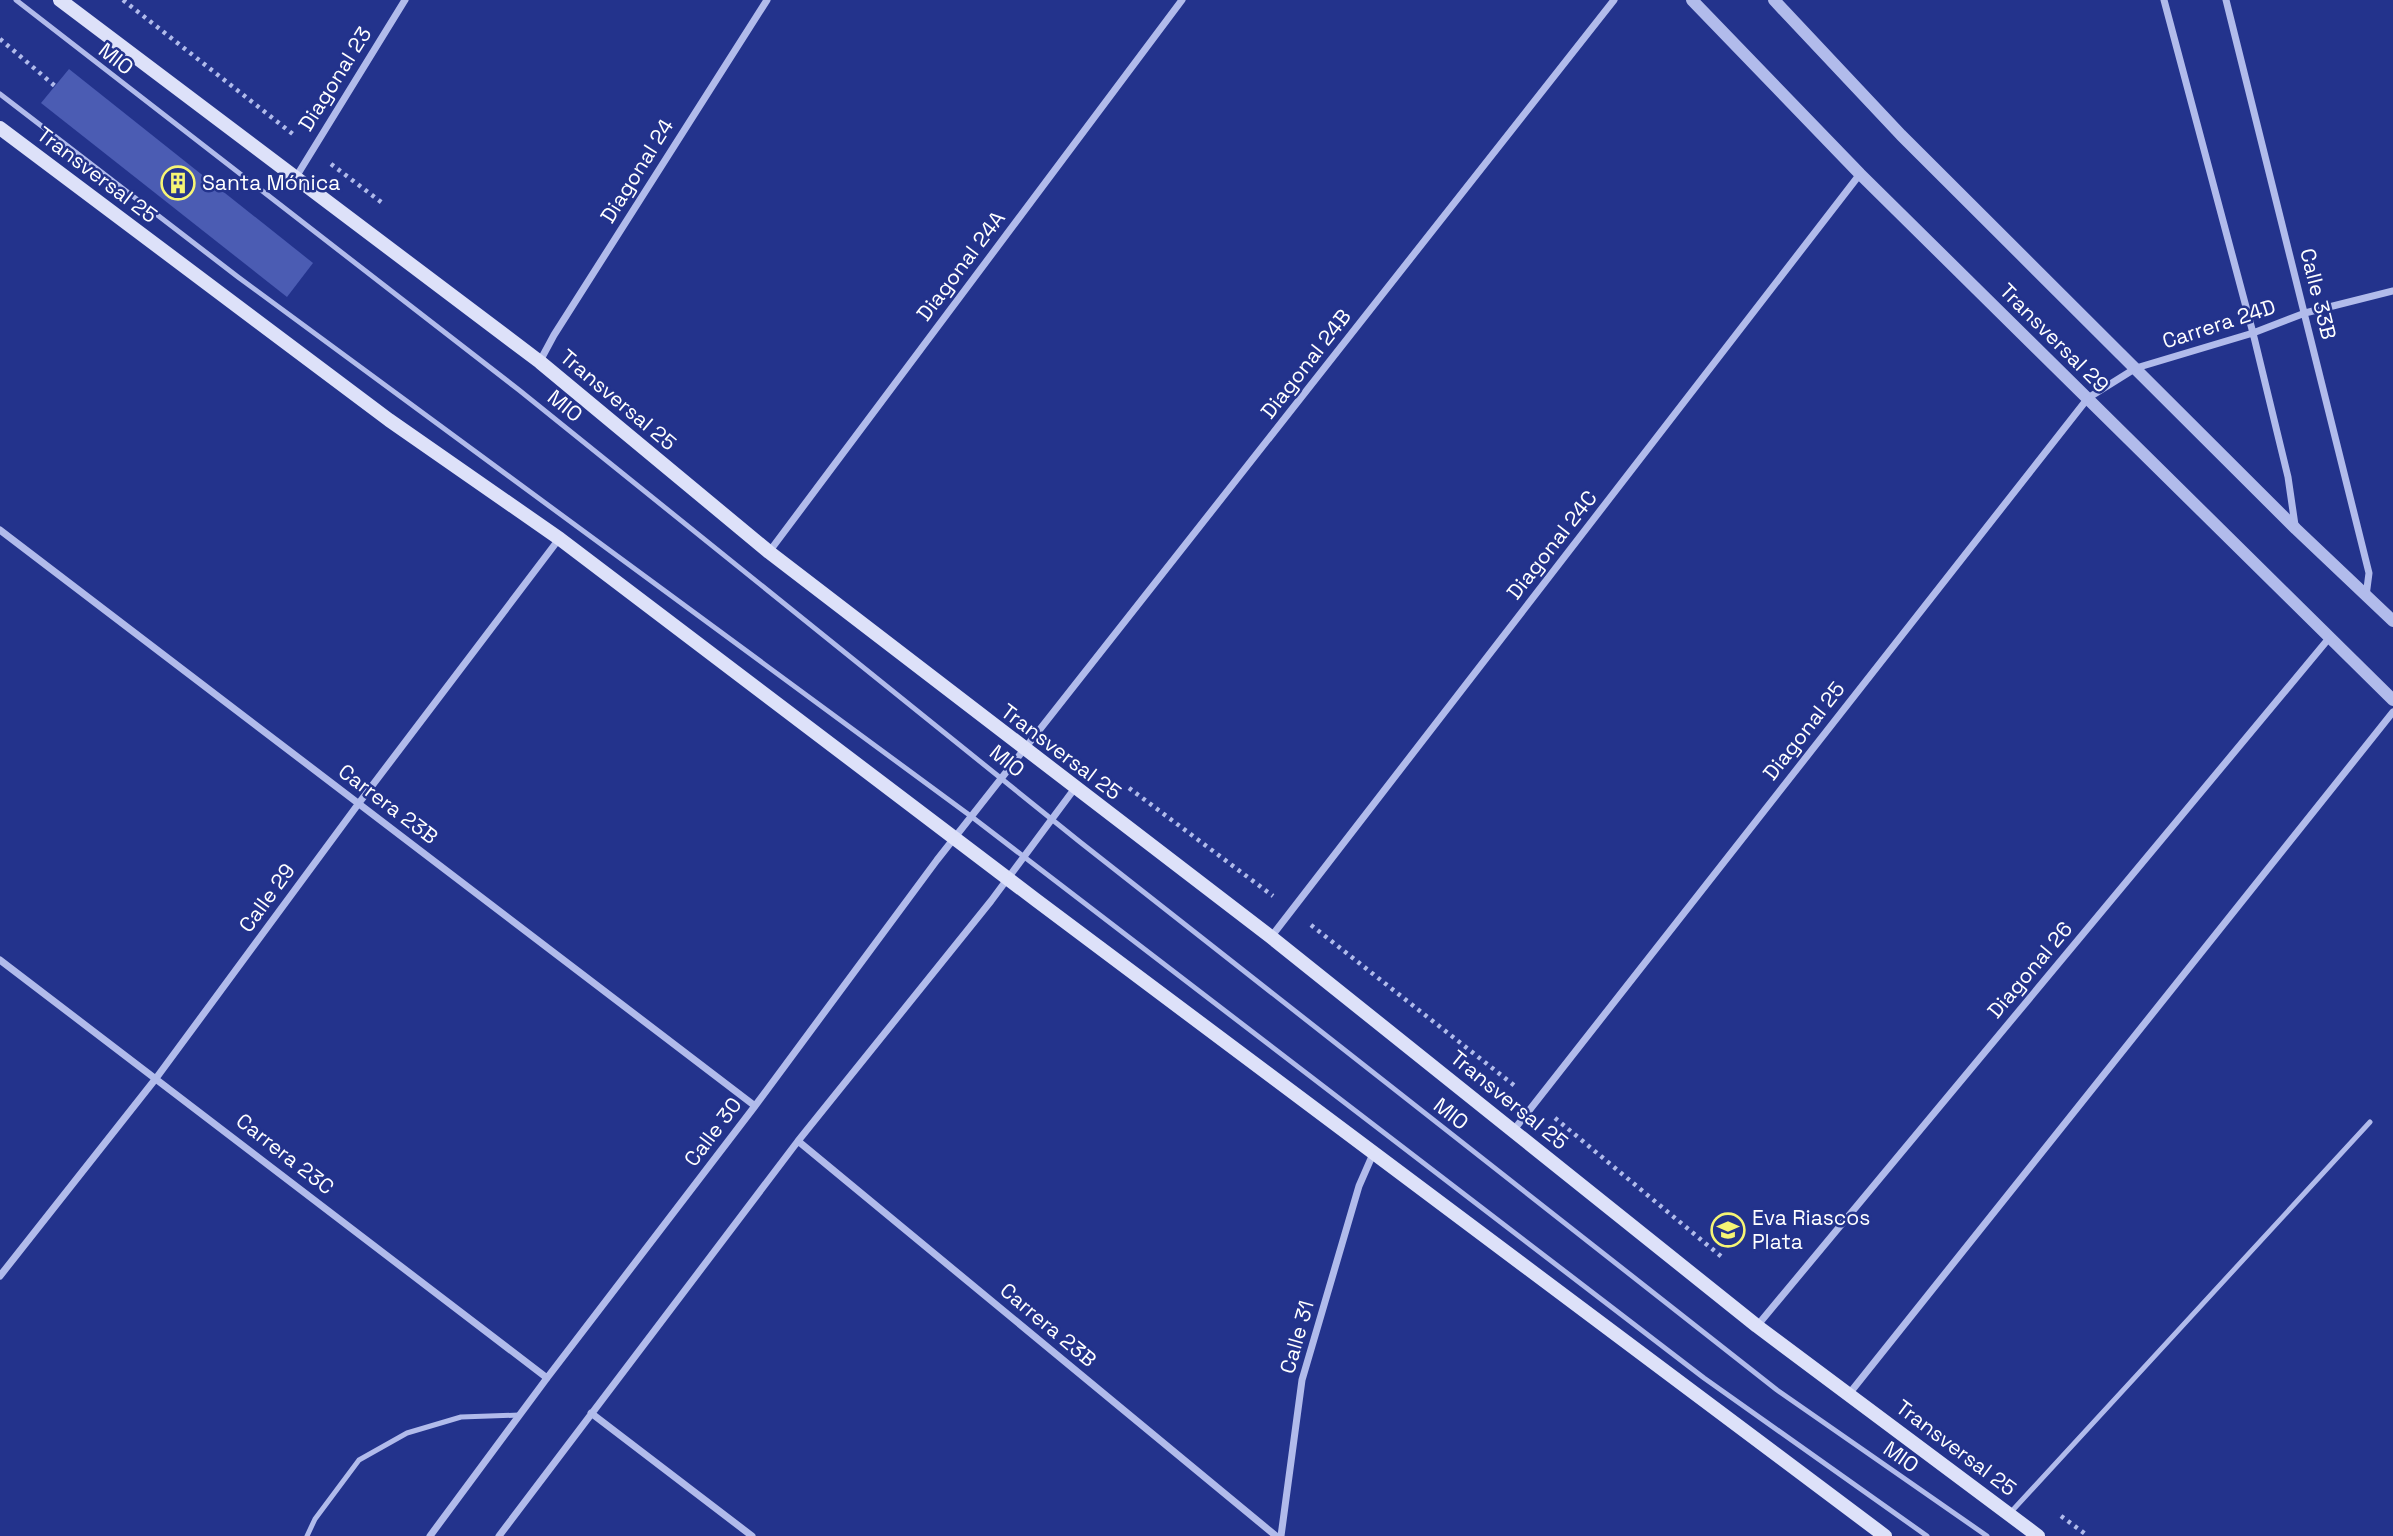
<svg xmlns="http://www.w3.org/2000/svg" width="2393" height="1536" font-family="'Space Grotesk',sans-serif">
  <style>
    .building { fill: #4b5cb3 }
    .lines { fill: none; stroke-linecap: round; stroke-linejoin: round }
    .path { stroke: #b1bbeb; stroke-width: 4.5; stroke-dasharray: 3.5 5; stroke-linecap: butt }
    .service { stroke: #b1bbeb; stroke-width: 5 }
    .minor { stroke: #b1bbeb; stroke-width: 7 }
    .tertiary { stroke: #b1bbeb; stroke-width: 12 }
    .secondary { stroke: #dde1f9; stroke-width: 14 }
    .labels { text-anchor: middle; stroke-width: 5; stroke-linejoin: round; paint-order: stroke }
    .street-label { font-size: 21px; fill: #fff; stroke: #23338c }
    .poi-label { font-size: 21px; fill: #fff; stroke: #23338c; text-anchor: start }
  </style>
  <rect width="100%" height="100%" fill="#23338c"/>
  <path class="building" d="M69,69l244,194 -26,34 -246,-194z"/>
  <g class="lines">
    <path class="path" d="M123,0l171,135
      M0,39l55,47
      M331,164l54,41
      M1129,788l144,108
      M1311,925l204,161
      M1555,1118l168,140
      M2061,1516l27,20"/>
    <path class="service" d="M16,0l503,390 561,452 697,548 210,146
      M0,94l238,183 734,540 732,561 223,158
      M2011,1512l359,-390
      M307,1536l8,-17 44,-59 48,-27 54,-16 58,-2"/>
    <path class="minor" d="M2164,0l89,333 35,144 7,48
      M2226,0l143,573 -3,23
      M296,177l109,-177
      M540,361l14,-26 213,-335
      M0,530l755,576
      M769,552l413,-552
      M1271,937l589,-763
      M0,960l547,418
      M1513,1131l575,-733 48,-30 117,-35 52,-20 88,-22
      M798,1141l478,395
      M0,1276l157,-199 202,-274 200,-264
      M1757,1326l573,-689
      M1849,1394l544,-682
      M591,1413l161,123
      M430,1536l117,-158 208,-272 182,-246 677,-860
      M499,1536l299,-395 193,-240 84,-113
      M1281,1536l21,-156 57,-194 14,-32"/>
    <path class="tertiary" d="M1692,0l168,174 533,526
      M1774,0l127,135 395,394 97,92"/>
    <path class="secondary" d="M60,0l480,362 229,190 502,385 486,389 281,210
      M0,128l389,292 171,119 476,361 849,636"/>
  </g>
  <defs>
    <symbol id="building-ring" viewBox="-11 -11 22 22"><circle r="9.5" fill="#23338c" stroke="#f6f574" stroke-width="1.5"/><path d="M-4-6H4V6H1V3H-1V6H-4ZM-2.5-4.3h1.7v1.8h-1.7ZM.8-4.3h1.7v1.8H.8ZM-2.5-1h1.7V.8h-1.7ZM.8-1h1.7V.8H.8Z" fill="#f6f574"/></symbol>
    <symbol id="school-ring" viewBox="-11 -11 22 22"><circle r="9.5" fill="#23338c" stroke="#f6f574" stroke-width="1.5"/><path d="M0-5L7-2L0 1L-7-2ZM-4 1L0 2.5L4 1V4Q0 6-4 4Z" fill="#f6f574"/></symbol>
  </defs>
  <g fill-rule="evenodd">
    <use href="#building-ring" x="159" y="164" width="38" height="38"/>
    <use href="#school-ring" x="1709" y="1211" width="38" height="38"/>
  </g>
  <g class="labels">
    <g class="street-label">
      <text transform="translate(116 59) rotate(38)" y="7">MIO</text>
      <text transform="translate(335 79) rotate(-58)" y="7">Diagonal 23</text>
      <text transform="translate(637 171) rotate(-58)" y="7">Diagonal 24</text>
      <text transform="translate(97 175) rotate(37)" y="7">Transversal 25</text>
      <text transform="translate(961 266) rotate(-53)" y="7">Diagonal 24A</text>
      <text transform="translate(2318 294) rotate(76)" y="7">Calle 33B</text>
      <text transform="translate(2219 324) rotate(-18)" y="7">Carrera 24D</text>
      <text transform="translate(2054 338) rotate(45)" y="7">Transversal 29</text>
      <text transform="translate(1306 364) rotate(-52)" y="7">Diagonal 24B</text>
      <text transform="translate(618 400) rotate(40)" y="7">Transversal 25</text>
      <text transform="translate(565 406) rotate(39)" y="7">MIO</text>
      <text transform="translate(1552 545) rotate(-52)" y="7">Diagonal 24C</text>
      <text transform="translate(1804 731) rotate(-52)" y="7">Diagonal 25</text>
      <text transform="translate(1061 752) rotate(37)" y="7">Transversal 25</text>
      <text transform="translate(1007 761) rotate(39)" y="7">MIO</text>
      <text transform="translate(388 804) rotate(37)" y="7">Carrera 23B</text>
      <text transform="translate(267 898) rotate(-54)" y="7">Calle 29</text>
      <text transform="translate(2030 970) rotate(-50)" y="7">Diagonal 26</text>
      <text transform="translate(1509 1100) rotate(39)" y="7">Transversal 25</text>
      <text transform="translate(1451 1114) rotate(38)" y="7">MIO</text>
      <text transform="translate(713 1132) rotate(-53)" y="7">Calle 30</text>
      <text transform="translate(285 1154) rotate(38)" y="7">Carrera 23C</text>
      <text transform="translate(1048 1325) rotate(40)" y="7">Carrera 23B</text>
      <text transform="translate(1297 1337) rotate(-74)" y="7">Calle 31</text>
      <text transform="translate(1956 1448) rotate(37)" y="7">Transversal 25</text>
      <text transform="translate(1901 1457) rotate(35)" y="7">MIO</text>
    </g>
    <g class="poi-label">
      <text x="202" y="190">Santa Mónica</text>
      <text x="1752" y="1225">Eva Riascos<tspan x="1752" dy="24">Plata</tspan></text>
    </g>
  </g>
</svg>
